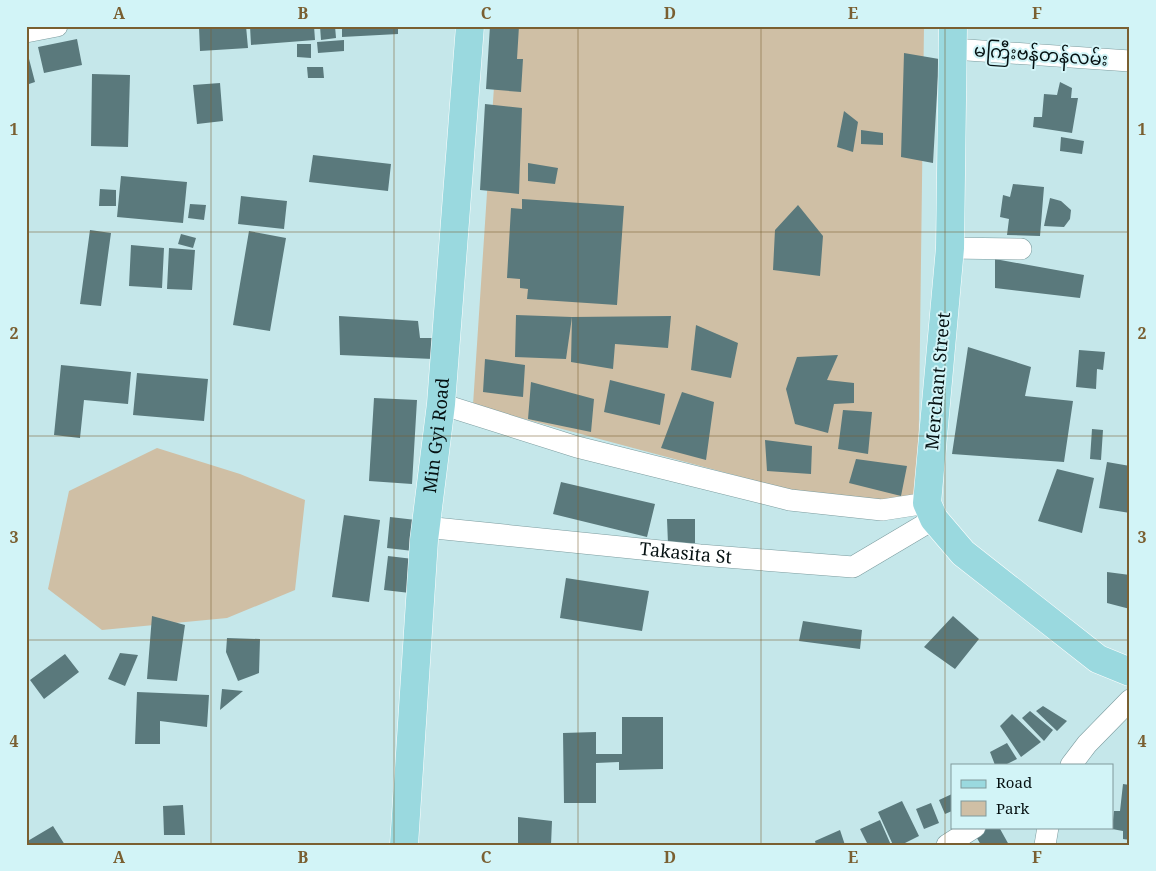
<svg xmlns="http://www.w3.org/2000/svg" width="1156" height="871" font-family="'Noto Serif','Noto Sans Myanmar',serif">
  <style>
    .green { fill: #cfbfa5 }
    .building { fill: #5a797c }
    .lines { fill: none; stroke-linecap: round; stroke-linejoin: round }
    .minor-casing { stroke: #7c9c9f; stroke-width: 22 }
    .major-casing { stroke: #fff; stroke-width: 29 }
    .minor { stroke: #fff; stroke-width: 21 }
    .major { stroke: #9ad9df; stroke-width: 28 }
    .grid { fill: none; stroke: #7a5f31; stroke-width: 1; stroke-opacity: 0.55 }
    .labels { text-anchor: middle; stroke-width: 4; stroke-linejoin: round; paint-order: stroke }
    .street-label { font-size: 18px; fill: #061112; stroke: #d2f4f7 }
    .neatline { fill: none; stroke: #7a5f31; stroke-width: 2 }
    .grid-label { font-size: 16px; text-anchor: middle; font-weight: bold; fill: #7a5f31 }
  </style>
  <rect width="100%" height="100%" fill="#c5e7ea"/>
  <path class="green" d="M498,26h426l-6,469 -27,22 -418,-112z
    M157,448l83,26 65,26 -10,90 -68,28 -125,12 -54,-41 21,-98z"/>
  <path class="building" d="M246,26l2,22 -48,3 -1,-24z
    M250,26h64l1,14 -64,5z
    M320,26h15l1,12 -15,2z
    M342,26h56v8l-56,3z
    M490,26h29l-2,33h6l-2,33 -35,-3z
    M77,39l5,26 -38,8 -6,-26z
    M344,40v11l-26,2 -1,-11z
    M297,44h14v14l-14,-1z
    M904,53l35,6 -6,104 -32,-6z
    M28,55l7,27 -9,3v-29z
    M307,67h16l1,11h-16z
    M92,74l38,1 -2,72 -37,-1z
    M1060,82l12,6 -1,10h7l-6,35 -39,-6 1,-10h8l2,-23 13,1z
    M220,83l3,38 -26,3 -4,-39z
    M485,104l37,4 -3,86 -39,-4z
    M844,111l14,11 -5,30 -16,-5z
    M861,130l22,3v12l-22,-1z
    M1061,137l23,4 -2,13 -22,-3z
    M313,155l78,9 -3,27 -79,-9z
    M528,163l30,5 -3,16 -27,-3z
    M121,176l66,6 -4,41 -66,-6z
    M1013,184l31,3 -4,49 -33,-1 2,-16 -9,-2 3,-22 7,2z
    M100,189l16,1v16h-17z
    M241,196l46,5 -3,28 -46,-5z
    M1050,198l11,3 10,9 -1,9 -6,8 -20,-1z
    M522,199l102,7 -7,99 -90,-6 1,-10 -8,-1v-9l-13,-1 4,-70 11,1z
    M190,204l16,1 -2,15 -16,-2z
    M798,205l25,31 -3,40 -47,-6 2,-40z
    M90,230l21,3 -10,73 -21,-2z
    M249,231l37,7 -16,93 -37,-6z
    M181,234l15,4 -3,10 -15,-4z
    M131,245l33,3 -2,40 -33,-2z
    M169,248l26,2 -3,40 -25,-1z
    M995,259l89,16 -4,23 -85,-10z
    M516,315l56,2 -6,42 -51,-2z
    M339,316l79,5 2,17h13v21l-93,-4z
    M671,316l-3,32 -53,-4 -2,25 -42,-7 1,-45z
    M696,325l42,18 -7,35 -40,-8z
    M968,347l63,20 -6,29 48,5 -9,61 -112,-8z
    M1079,350l26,2 -2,18 -6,-1 -1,20 -20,-2z
    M838,355l-11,25 27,3v20l-20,1 -6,29 -33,-9 -9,-35 11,-32z
    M485,359l40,6 -2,32 -40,-5z
    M61,365l70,7 -3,32 -44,-4 -4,38 -26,-3z
    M137,373l71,6 -4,42 -71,-6z
    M610,380l55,14 -5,31 -56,-13z
    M531,382l63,17 -3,33 -63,-13z
    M682,392l32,10 -8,58 -45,-12z
    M374,398l43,2 -5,84 -43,-3z
    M843,410l29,2 -4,42 -30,-5z
    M1092,429l11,1 -2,30 -11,-1z
    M765,440l47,6 -1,28 -44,-3z
    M856,459l51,7 -6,30 -52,-13z
    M1107,462l23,4v47l-31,-5z
    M1057,469l37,9 -12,55 -44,-12z
    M561,482l94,22 -8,33 -94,-23z
    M344,515l36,5 -11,82 -37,-5z
    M390,517l26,3 -3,31 -26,-3z
    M667,519h28v24l-27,1z
    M388,556l25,3 -3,34 -26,-3z
    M1107,572l23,3v34l-23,-6z
    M566,578l83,13 -7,40 -82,-13z
    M152,616l33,9 -8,56 -30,-2z
    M953,616l26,23 -24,30 -31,-22z
    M803,621l59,9 -2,19 -61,-8z
    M227,638l33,1 -1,34 -21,8 -12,-29z
    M120,653l18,2 -13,31 -17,-7z
    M65,654l14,18 -35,27 -14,-19z
    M222,689l21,2 -23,19z
    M137,692l72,3 -2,32 -47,-6v23h-25z
    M1043,706l24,15 -10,10 -21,-20z
    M1030,711l23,19 -9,11 -22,-23z
    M1012,714l29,28 -20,15 -21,-31z
    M622,717h41v52l-44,1v-8l-23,1v40h-32l-1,-70 33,-1v22h26z
    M1007,743l10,16 -12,6h-10l-5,-13z
    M1123,784l7,1v55l-7,-1v-8l-11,-2 2,-18h6z
    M952,794v17l-7,3 -6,-14z
    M902,801l17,35 -18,9h-8l-15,-33z
    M931,803l8,20 -15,6 -8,-20z
    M183,805l2,30h-21l-1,-29z
    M518,817l34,4 -1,24h-33z
    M880,820l11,25h-23l-8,-16z
    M53,826l12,19h-39v-3z
    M985,827h14l10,18h-28l-7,-12z
    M840,830l5,15h-29l-1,-4z"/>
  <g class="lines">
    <defs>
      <g id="minor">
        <path d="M26,32l31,-6"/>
        <path d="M953,49l177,12"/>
        <path d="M950,248l71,1"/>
        <path d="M441,404l136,43 213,53 92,10 45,-7"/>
        <path id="s1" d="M425,527l275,28 153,12 81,-48"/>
        <path d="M1071,765l16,-21 43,-44"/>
        <path d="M947,845l28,-18"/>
        <path d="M1045,845l3,-18"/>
      </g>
      <g id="major">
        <path d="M953,26l-3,222 -23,255 7,16 29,34 135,106 32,13"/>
        <path id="s2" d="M404,845l20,-305 17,-136 29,-378"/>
      </g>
    </defs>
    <use href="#minor" class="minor-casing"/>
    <use href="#major" class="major-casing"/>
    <use href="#minor" class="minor"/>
    <use href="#major" class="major"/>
  </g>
  <path class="grid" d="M211,26v819M394,26v819M578,26v819M761,26v819M945,26v819M26,232h1104M26,436h1104M26,640h1104"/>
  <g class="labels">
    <g class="street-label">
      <text transform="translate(1041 55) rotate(4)" y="6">မကြီးဗန်တန်လမ်း</text>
      <text transform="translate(938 381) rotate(-85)" y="6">Merchant Street</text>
      <text dy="6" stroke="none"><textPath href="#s2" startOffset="411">Min Gyi Road</textPath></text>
      <text dy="6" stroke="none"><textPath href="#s1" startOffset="262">Takasita St</textPath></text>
    </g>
  </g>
  <rect width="1156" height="871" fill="none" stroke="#d2f4f7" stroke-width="55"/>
  <rect x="951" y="764" width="162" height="65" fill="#d2f4f7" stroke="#80999b"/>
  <rect x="961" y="780" width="25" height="8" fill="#9ad9df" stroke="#80999b"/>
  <text x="996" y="788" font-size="15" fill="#061112">Road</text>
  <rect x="961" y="801" width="25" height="15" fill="#cfbfa5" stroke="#80999b"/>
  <text x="996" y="814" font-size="15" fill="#061112">Park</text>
  <rect x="28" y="28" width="1100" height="816" class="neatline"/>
  <g class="grid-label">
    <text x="119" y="19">A</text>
    <text x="303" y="19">B</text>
    <text x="486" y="19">C</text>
    <text x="670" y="19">D</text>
    <text x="853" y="19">E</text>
    <text x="1037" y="19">F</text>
    <text x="14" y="135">1</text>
    <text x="1142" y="135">1</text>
    <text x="14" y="339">2</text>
    <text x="1142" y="339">2</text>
    <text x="14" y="543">3</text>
    <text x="1142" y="543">3</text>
    <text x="14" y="747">4</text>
    <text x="1142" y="747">4</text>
    <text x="119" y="863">A</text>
    <text x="303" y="863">B</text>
    <text x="486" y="863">C</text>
    <text x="670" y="863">D</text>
    <text x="853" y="863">E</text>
    <text x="1037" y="863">F</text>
  </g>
</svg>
